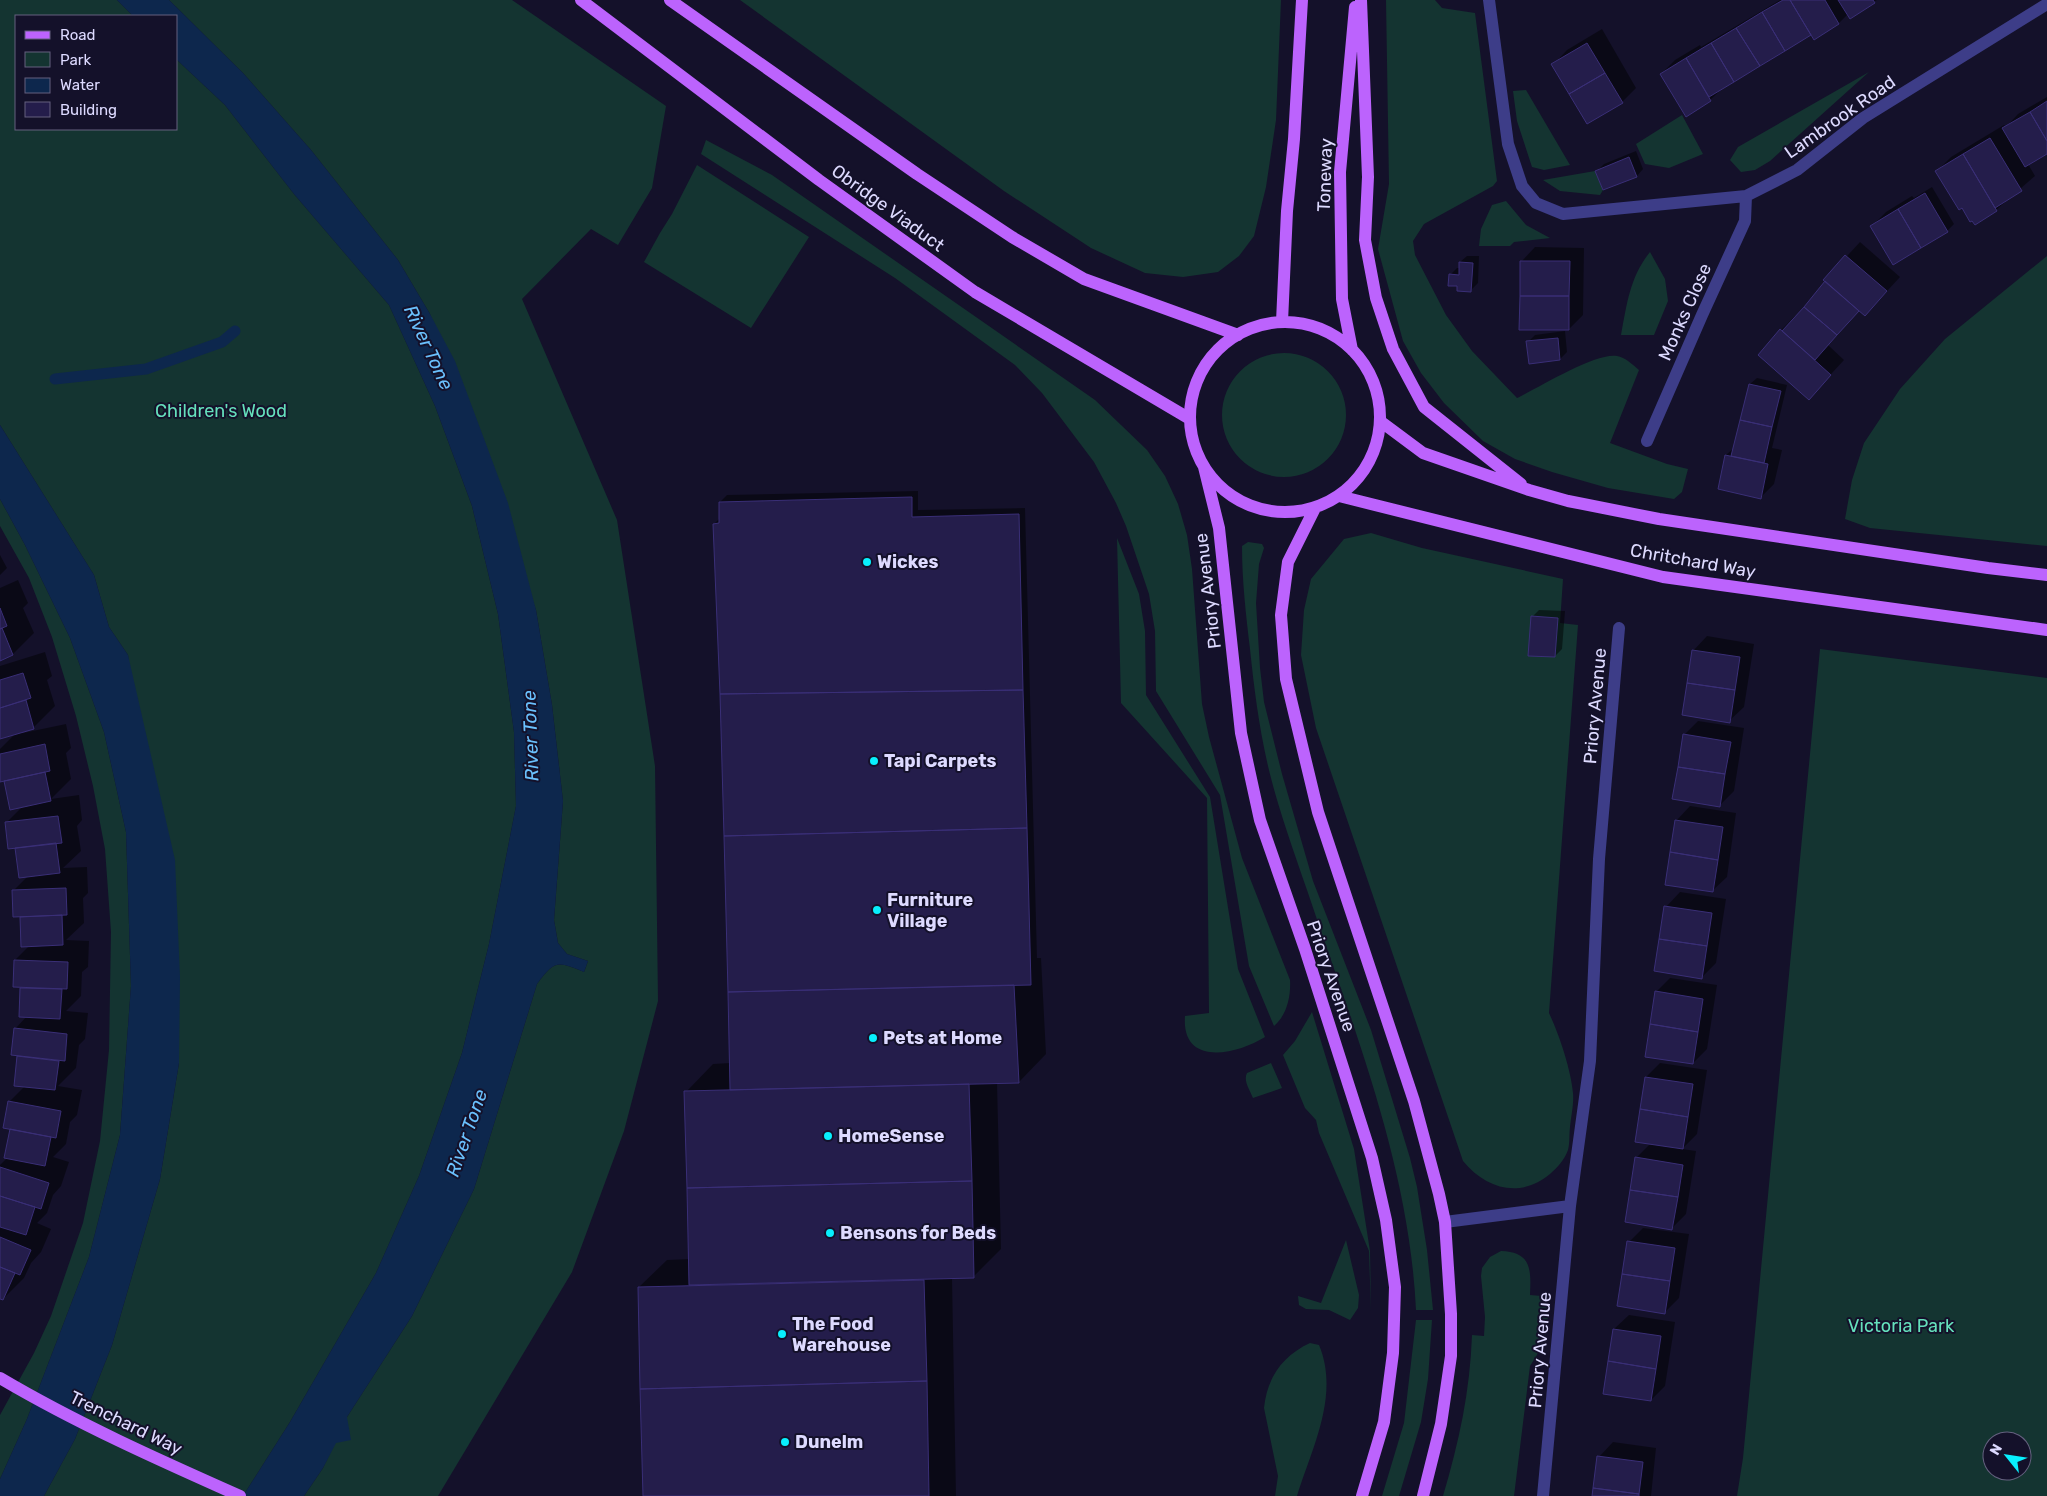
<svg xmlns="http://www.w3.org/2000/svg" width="2047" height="1496" font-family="Rubik,sans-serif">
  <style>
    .green { fill: #143431; fill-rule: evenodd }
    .water { fill: #0d274d }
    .shadow { fill: #0007; fill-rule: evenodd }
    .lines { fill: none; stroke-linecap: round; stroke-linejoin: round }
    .stream { stroke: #0d274d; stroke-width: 11 }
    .building { fill: #241d4b; stroke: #3a2f77 }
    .minor { stroke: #3d3d88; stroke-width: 12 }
    .primary { stroke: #bc63fd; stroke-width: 12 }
    .poi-dot { fill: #08effd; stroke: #14112a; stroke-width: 2 }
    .labels { text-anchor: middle; stroke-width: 4; stroke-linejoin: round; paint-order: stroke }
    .street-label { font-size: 18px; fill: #dddaff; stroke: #14112a }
    .park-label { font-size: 18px; fill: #65e0bc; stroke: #14112a }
    .poi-label { font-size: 18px; font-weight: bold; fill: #dddaff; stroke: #14112a; text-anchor: start }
    .water-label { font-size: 19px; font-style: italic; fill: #6ac0fd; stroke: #14112a }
  </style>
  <rect width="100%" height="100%" fill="#14112a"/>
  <path class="green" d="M0,0h117l16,16h-117v113h160v-70l49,46 69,89 95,111 46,101 37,100 26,108 16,118 2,74 -27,138 -27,109 -43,123 -43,97 -86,149 -47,74h-199l31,-57 37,-94 48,-166 19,-116 -51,-408 -19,-28 -15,-52 -94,-150z
    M169,0h343l154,106 -14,82 -34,57 -27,-16 -69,70 95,221 38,246 3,235 -34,130 -52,141 -134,224h-134l19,-28 24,-51 65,-101 62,-127 63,-205c18,-24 20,-23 47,-12l4,-11 -21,-7 -9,-11 -4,-23 9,-119 -11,-96 -16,-95 -106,-296 -32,-54 -87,-110 -68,-77z
    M740,0h541l-5,120 -10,67 -12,49 -15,20 -21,16 -35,5 -38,-4 -54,-25 -87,-57z
    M1386,0h49l7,8 33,5 22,168 -4,5 -69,38 -11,17 2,14 31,60 26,36 45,47c21,-10 79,-46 100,-42 8,1 16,9 22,14l-29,73 57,21 21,5 -6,23 -8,7 -66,-11 -56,-16 -37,-13 -32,-18 -39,-38 -23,-30 -18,-32 -25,-92 11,-65z
    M1869,72l-99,89 -15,9 -14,2 -11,-12 8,-13z
    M1526,90l44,75 -26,5 -12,-3 -15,-46 -4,-30z
    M1682,115l21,39 -34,14 -24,-4 -9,-20z
    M706,140l66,35 323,225 52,50 18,26 13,28 9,31 5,34 10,135 7,33 33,121 48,122c1,16 -3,35 -16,46l-25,-60 -29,-171 -64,-104 -1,-60 -6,-37 -23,-68 -10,-23 -22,-41 -52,-69 -27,-28 -120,-87 -194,-124z
    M697,165l112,72 -58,91 -107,-66 16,-29 12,-19z
    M1595,171l8,19 -3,5 -40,-4 -17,-11z
    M1506,201l20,24 24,13 -36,4 -4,4h-31l2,-17 11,-24z
    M1650,252l15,27 3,22 -14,34h-33c6,-32 9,-58 29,-83z
    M2047,256v290l-177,-18 -25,-9 7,-39 12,-37 36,-54 45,-50z
    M1222 415a62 62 0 1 1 124 0a62 62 0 1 1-124 0Z
    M0,499l25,46 45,93 34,94 22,100 5,154 -11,149 -31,122 -62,162 -27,60v-64l34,-62 17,-37 32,-93 17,-82 9,-91 2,-118 -6,-83 -12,-63 -17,-70 -24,-79 -23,-59 -29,-52z
    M1371,533l51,15 141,31 -3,44 18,2 -29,388c10,21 22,57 24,80 1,11 -2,24 -3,34 -1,8 0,16 -2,23 -3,9 -11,18 -18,24 -30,25 -64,15 -87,-13l-147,-433 -15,-73 3,-45 7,-31 33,-40z
    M1117,538l22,56 6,37 1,64 64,102 28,172 27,68c-29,18 -84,30 -80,-21l24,-3 -2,-215 -86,-95z
    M1248,542l14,2 2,4 -5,16 -3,39 4,65 4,34 18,72 31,107 58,149 39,128 7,29 10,63 6,60h-17c-7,-146 -63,-283 -109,-420 -14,-41 -29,-82 -39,-124 -9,-39 -14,-78 -18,-117 -4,-34 -8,-68 -8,-103z
    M1820,649l227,29v818h-310l6,-38zM1992,1441h30v30h-30z
    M1312,1012l42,137 16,102 1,61 -2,-61 -50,-118 -3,-13 -11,-12 -22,-53 12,-14z
    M1271,1063l11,25 -29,10c-3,-8 -10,-17 -6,-25z
    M1346,1240l13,55 -1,13 -8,12 -21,-10 -23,-1 -7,-4 -1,-9 23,7z
    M1501,1251c31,1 30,19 29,44l12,1c13,25 2,49 -12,70l-16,130h-71c16,-54 27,-104 29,-161l12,1 1,-19 -4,-41 1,-8 8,-11z
    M1416,1320h16l-4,59 -7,43 -22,74h-17l22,-73z
    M1310,1343l9,2c21,50 -7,103 -22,151h-22l3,-20 -14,-68c3,-30 18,-52 46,-65z"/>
  <path class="water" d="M117,0h52l74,73 68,77 87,110 32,54 25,47 53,142 28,107 16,95 11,96 -9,119 4,23 9,11 21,7 -4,11c-27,-11 -29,-12 -47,12l-63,205 -62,127 -65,101 4,23 -15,3 -13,25 -19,28h-61l47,-74 86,-149 43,-97 43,-123 27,-109 27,-138 -2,-74 -16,-118 -26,-108 -37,-100 -46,-101 -95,-111 -69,-89 -49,-46v-43h-43z
    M0,425l94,150 15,52 19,28 47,205 5,117 -1,86 -19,116 -48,166 -37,94 -31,57h-44v-17l27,-60 62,-162 31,-122 11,-149 -5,-154 -22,-100 -34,-94 -45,-93 -25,-46z"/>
  <path class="shadow" d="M1780,0h97l-29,14 -9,9 -25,15 -3,-5 -86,53 -15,14 -49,-26 14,-14 25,-15 1,2z
    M1602,29l34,59 -14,14 -69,-37 14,-15z
    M2047,97v55l-19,12 7,12 -39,34 -59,-39 14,-14 53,-32 2,2 12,-13z
    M1636,151l7,18 -6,7 -34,13 -6,-18 7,-7z
    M1932,187l22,37 -7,7 -53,32 -22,-37 14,-14 26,-16 2,2z
    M1860,242l40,35 -35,38 -6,-5 -31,35 16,15 -35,38 -28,-68 14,-14 1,1 31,-36 -2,-1z
    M1535,247l49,1 -1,67 -14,14 -48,-67z
    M1467,256h12l-1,27 -7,7 -12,-5 -9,-10 7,-7h3v-6z
    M1565,331l2,21 -7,7 -32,-17 7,-7z
    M1757,378l30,7 -15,63 10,2 -8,34 -14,14 -41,-9 7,-34 9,-8 15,-63zM1735,455l14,4 -1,2 -13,-3z
    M918,491v19l107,-2 12,450h4l5,96 -27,28h-22l4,167 -28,28 -21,1 4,218h-311l-6,-209 28,-27 23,-1 -4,-167 27,-28 17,-1 -9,-369 -7,-170 6,-6v-16l7,-7z
    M0,555l7,13 -7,7z
    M18,580l10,23 -5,5 11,25 -21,21 -13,6v-72z
    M1539,610l26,1 -3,38 -7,7 -23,-39z
    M1707,636l47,8 -10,63 -15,14 -36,-70z
    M45,652l7,24 -5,4 8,26 -21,21 -12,4 1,2 43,-9 5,24 -5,5 5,26 -20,20 28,-4 3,25 -5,6 4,25 -18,17 24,-1 1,26 -5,5 1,25 -18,17 23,1 -1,26 -6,5 -1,24 -15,15 22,2 -3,26 -6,6 -3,23 -18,18 24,4 -5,25 -7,7 -4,22 -13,13 16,5 -8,24 -8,9 -6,18 -10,10 14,6 -10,23 -10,11 -7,15 -21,21 -3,-1v-133l7,-7 4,-30 -2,-26 16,-16 -10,-1 4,-30 -4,-26 12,-13h-7l1,-30 -6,-26 15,-15 -8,1 -1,-30 -8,-25 15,-15 -22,-53 17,-17 -18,-27 -5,1v-31l16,-16 -16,5v-72z
    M1698,721l46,7 -10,63 -14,14 -36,-70z
    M1690,806l46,7 -9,64 -15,14 -36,-70z
    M1680,892l46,7 -10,64 -14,14 -36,-70z
    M1670,978l47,7 -10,64 -14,14 -37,-71z
    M1660,1063l47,7 -10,64 -15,15 14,2 -10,63 -14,14 -36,-70 15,-15 -5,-66z
    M1643,1228l46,6 -10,64 -14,14 -36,-70z
    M1629,1315l46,7 -10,64 -14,14 -37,-71z
    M1613,1442l43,6 -5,48h-57l5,-39z"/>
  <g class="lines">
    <path class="stream" d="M55,379l91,-10 76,-27 13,-11"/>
  </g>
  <path class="building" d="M1783,0h7l21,35 -26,16 -23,-39z
    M1790,0h35l14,24 -25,16z
    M1838,0h35l2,3 -25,16z
    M1762,12l23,39 -25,15 -24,-38z
    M1736,28l24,38 -26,16 -23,-39z
    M1587,43l18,30 -36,21 -18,-30z
    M1711,43l23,39 -25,15 -23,-39z
    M1686,58l25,43 -25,16 -26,-43z
    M1605,73l18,30 -36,21 -18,-30z
    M2047,101v40l-17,-29z
    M2030,112l17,29v13l-22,13 -23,-39z
    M1990,138l32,53 -27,17 -32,-54z
    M1963,154l34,57 -22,14 -3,-4 -2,1 -8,-14 -3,2 -24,-39z
    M1629,157l8,20 -34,13 -8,-19z
    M1925,193l23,39 -27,16 -23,-39z
    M1898,209l23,39 -28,17 -23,-39z
    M1845,255l42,36 -22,25 -42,-36z
    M1520,261h50l-1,35h-49z
    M1459,262l14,1 -2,29 -14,-1v-5h-9l1,-12 10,1z
    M1825,281l34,30 -22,24 -33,-28z
    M1520,296h49v34h-50z
    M1804,307l33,28 -22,25 -33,-29z
    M1780,329l51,46 -22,25 -51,-45z
    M1558,338l2,22 -31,4 -3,-23z
    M1749,384l32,7 -9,36 -32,-7z
    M1740,420l32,7 -8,36 -33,-7z
    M1725,455l43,9 -7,35 -43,-10z
    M912,497v20l107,-3 4,176 -303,4 -7,-170 6,-1v-21z
    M0,608l7,18 -7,3z
    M1531,616l27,2 -3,39 -27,-1z
    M2,628l11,27 -13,6v-32z
    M1692,650l48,7 -5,33 -48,-7z
    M23,673l8,25 -31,10v-28z
    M1687,683l48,7 -5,33 -48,-8z
    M1023,690l4,138 -303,8 -4,-142z
    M26,700l8,29 -34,10v-31z
    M1683,734l48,8 -6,32 -47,-7z
    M45,744l5,27 -50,11v-28z
    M1678,767l47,7 -5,33 -48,-8z
    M45,772l6,29 -41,9 -6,-29z
    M58,816l4,27 -54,6 -3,-27z
    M1675,820l48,7 -5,33 -48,-8z
    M1027,828l4,157 -303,7 -4,-156z
    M56,843l4,30 -41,5 -4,-30z
    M1670,852l48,8 -5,32 -48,-7z
    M66,888l1,27 -54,2 -1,-27z
    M1664,906l48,7 -5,33 -48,-7z
    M62,915l1,30 -42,2 -1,-30z
    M1659,939l48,7 -5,33 -48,-8z
    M14,960l54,2 -1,27 -54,-2z
    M1014,985l5,98 -289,7 -2,-98z
    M20,988l42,1 -2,30 -41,-2z
    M1655,991l48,8 -5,33 -48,-8z
    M1650,1024l48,8 -5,32 -48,-7z
    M14,1028l53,6 -2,27 -54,-6z
    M17,1056l42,5 -4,29 -41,-4z
    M1645,1077l48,7 -5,33 -48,-8z
    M969,1084l3,97 -285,7 -3,-97z
    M8,1101l53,10 -5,27 -53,-10z
    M1640,1109l48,8 -5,32 -48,-7z
    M10,1129l41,8 -6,29 -41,-8z
    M1635,1157l48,8 -5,32 -48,-7z
    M0,1167l49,16 -8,26 -41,-13z
    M972,1181l2,97 -285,7 -2,-97z
    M1630,1190l48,7 -6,33 -47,-8z
    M0,1196l35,11 -9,28 -26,-8z
    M0,1237l31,13 -11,25 -20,-8z
    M1627,1241l48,7 -5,33 -48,-7z
    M0,1267l15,6 -12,27 -3,-1z
    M1622,1274l48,7 -5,33 -48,-8z
    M924,1280l3,101 -287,8 -2,-102z
    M1613,1329l48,7 -5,33 -48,-8z
    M1608,1361l48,8 -5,32 -48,-7z
    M927,1381l2,115h-286l-3,-107z
    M1597,1456l46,6 -4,32 -46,-6z
    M1593,1488l46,6v2h-47z"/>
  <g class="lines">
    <path class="minor" d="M1489,0l19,144 14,42 14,17 27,11 183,-18 51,-26 66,-52 184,-114
      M1647,441l55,-126 43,-94 1,-25
      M1445,1222l125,-16
      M1543,1496l27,-290 20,-145 9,-202 20,-231"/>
    <path class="primary" d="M581,0l238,180 156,112 215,127
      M670,0l247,174 95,63 72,42 154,56
      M1361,0l7,177 -3,63 11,58 17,51 31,58 97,77
      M1282,322l5,-111 7,-72 8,-139
      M1190 417a95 95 0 1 1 190 0a95 95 0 1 1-190 0Z
      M1352,350l-10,-51 -2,-127 15,-165
      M1380,421l43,32 106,37 39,11 91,18 329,49 59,7
      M1204,467l15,61 22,205 19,87 45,129 67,209 14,62 9,67 -2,66 -9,69 -22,74
      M1339,496l324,81 384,53
      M1315,508l-27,54 -7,53 5,64 32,133 96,289 25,93 6,28 6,92v42l-10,68 -18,72
      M0,1378c76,45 159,82 240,118"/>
  </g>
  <g class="poi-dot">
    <circle cx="867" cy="562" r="5"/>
    <circle cx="874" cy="761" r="5"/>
    <circle cx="877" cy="910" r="5"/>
    <circle cx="873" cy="1038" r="5"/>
    <circle cx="828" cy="1136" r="5"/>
    <circle cx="830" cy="1233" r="5"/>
    <circle cx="782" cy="1334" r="5"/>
    <circle cx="785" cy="1442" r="5"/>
  </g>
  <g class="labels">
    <g class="street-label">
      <text transform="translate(1840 117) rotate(-35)" y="6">Lambrook Road</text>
      <text transform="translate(1325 175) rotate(-88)" y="6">Toneway</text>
      <text transform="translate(888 208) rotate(36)" y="6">Obridge Viaduct</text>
      <text transform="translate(1685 312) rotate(-66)" y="6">Monks Close</text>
      <text transform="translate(1693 561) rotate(10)" y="6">Chritchard Way</text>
      <text transform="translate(1208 591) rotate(-97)" y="6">Priory Avenue</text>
      <text transform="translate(1595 706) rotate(-85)" y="6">Priory Avenue</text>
      <text transform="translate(1331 976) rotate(71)" y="6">Priory Avenue</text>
      <text transform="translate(1540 1350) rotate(-85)" y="6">Priory Avenue</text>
      <text transform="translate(126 1423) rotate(26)" y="6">Trenchard Way</text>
    </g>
    <g class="park-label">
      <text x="221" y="417">Children's Wood</text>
      <text x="1901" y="1332">Victoria Park</text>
    </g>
    <g class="poi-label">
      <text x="877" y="568">Wickes</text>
      <text x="884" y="767">Tapi Carpets</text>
      <text x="887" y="906">Furniture<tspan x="887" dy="21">Village</tspan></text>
      <text x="883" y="1044">Pets at Home</text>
      <text x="838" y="1142">HomeSense</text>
      <text x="840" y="1239">Bensons for Beds</text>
      <text x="792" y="1330">The Food<tspan x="792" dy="21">Warehouse</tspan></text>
      <text x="795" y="1448">Dunelm</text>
    </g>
    <g class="water-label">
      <text transform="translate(429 347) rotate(65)" y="7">River Tone</text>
      <text transform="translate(530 736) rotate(-92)" y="7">River Tone</text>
      <text transform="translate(466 1133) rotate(-71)" y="7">River Tone</text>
    </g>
  </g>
  <rect x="15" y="15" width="162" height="115" fill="#14112a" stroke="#64617f"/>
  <rect x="25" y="31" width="25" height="8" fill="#bc63fd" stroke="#64617f"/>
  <text x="60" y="40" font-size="15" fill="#dddaff">Road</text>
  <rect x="25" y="52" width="25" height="15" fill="#143431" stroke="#64617f"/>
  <text x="60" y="65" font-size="15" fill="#dddaff">Park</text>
  <rect x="25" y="78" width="25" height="15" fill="#0d274d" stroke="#64617f"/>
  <text x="60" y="90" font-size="15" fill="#dddaff">Water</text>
  <rect x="25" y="102" width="25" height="15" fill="#241d4b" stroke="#64617f"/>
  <text x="60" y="115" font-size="15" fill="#dddaff">Building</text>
  <g transform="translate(2007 1456) rotate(300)"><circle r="24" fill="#14112a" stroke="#64617f"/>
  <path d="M0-4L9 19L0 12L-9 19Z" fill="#08effd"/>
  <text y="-8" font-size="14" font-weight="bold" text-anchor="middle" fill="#dddaff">N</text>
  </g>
</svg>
